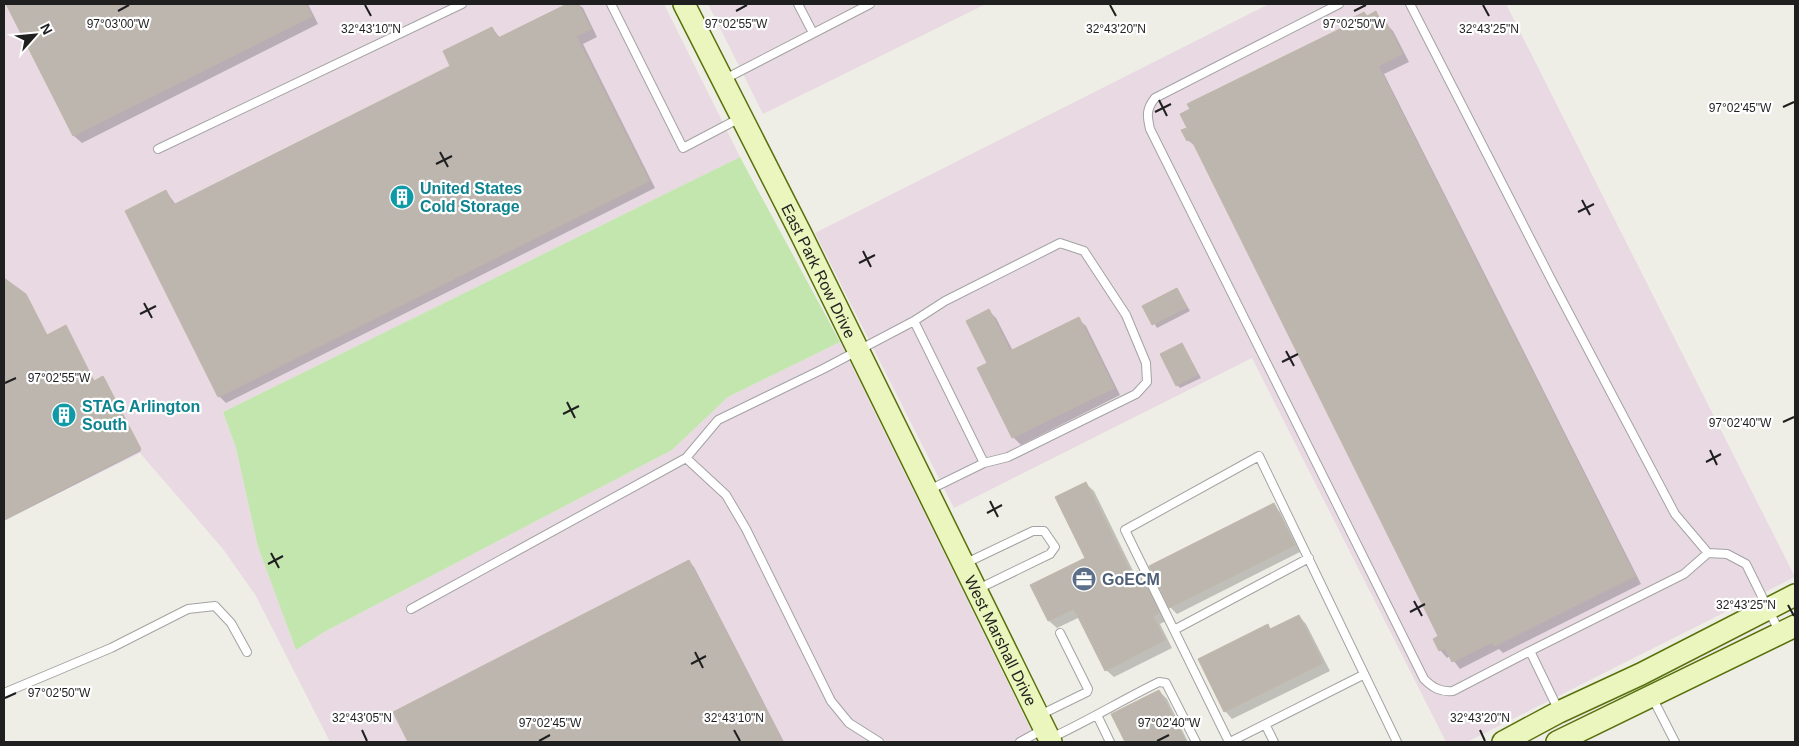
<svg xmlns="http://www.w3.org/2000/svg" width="1799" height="746" font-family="Helvetica,sans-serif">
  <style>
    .industrial { fill: #e8d9e3 }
    .grass { fill: #c3e6af }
    .shadow { fill: #0003 }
    .building { fill: #bcb6af; stroke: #c0b7a9 }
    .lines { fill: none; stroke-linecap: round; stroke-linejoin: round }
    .lane-casing { stroke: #a3a3a3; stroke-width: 10 }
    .secondary-casing { stroke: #58710c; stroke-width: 24 }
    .lane { stroke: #fff; stroke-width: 8 }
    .secondary { stroke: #ebf6be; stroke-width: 21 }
    .ticks { fill: none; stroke: #1f1f1f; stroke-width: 2 }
    .labels { text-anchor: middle; stroke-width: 4.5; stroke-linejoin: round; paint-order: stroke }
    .culture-label { font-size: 16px; font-weight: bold; fill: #0d838f; stroke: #fff; text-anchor: start }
    .street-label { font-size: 16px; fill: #1f1f1f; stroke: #fff }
    .service-label { font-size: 16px; font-weight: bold; fill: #4e5e75; stroke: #fff; text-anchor: start }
    .ticks-label { font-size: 12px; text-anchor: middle; fill: #1f1f1f; stroke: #fff; stroke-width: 4.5; stroke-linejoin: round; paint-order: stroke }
  </style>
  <rect width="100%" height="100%" fill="#efeee6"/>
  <path class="industrial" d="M4,4h660l76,153 -517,255 13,36 22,99 38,103 28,-18 348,-182 56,-53 112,-55 197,400h-707l-74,-146 -33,-47 -83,-96 -136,67z
    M708,4h278l-223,110z
    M1269,4h237l289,573 -328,165h-21l-194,-384 -298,150 -139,-275z"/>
  <path class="grass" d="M740,157l100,185 -112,55 -56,53 -348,182 -28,18 -38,-103 -22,-99 -13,-36z"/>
  <path class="shadow" d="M8,4h300l10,20 -236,119 -8,-7z
    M570,4h8l5,4 14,29 -14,7 72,144 -429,215 -7,-7 -53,-205 10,14 276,-139 40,-38 9,11z
    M1376,13l17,18 16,31 -25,12 257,510 -138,69 -4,-4 -39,20 -10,-13 -3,2 -7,-8v-13l-244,-490 -8,-7z
    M4,280l21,14 22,42 47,46 11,-3 36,72 -137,70z
    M1177,289l13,22 -33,17 -13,-22z
    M989,311l7,7 17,33 65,-32 8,7 34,69 -99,50 -8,-8 -25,-74z
    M1182,344l19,34 -21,10 -3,-3z
    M1086,484l8,7 41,84 4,-2 7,7 20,41 -6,3 12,24 -58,29 -8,-7 -26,-53 -23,11 -8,-7 -17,-36 54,-26z
    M1274,505l6,7 20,40 -123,62 -7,-7z
    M688,561l6,6 90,175h-374l-15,-29z
    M1299,616l7,8 24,47 -98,48 -7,-8 43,-85 4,4z
    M1159,691l8,8 21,43h-62l-14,-27z"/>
  <path class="building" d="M6,4h300l6,12 -239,120z
    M567,4h11l13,25 -15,7 73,145 -431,216 -93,-186 41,-21 7,15 277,-139 -7,-15 49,-24 6,11z
    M1376,11l6,13 4,-2 16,32 -24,12 257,510 -141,70 -2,-4 -40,20 -7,-14 -6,3 -6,-12 5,-3 -247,-497 -4,2 -6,-11 6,-2 -7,-14 10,-5 -3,-5 159,-78 -2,-4 20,-10 3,4z
    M4,278l22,16 21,41 19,-10 28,56 9,-5 38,73 -137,70z
    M1177,288l10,19 -35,18 -10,-19z
    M989,309l21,42 69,-34 35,71 -102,50 -35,-70 10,-5 -21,-42z
    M1182,343l16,31 -22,12 -16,-32z
    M1086,482l46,93 7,-4 20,42 -6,3 12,24 -60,31 -31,-62 -26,12 -18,-36 55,-27 -30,-61z
    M1274,503l21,42 -126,63 -20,-42z
    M689,560l94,182h-375l-15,-30z
    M1299,615l24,48 -99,49 -26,-53 70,-35 2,5z
    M1159,690l27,52h-61l-14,-28z"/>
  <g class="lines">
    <defs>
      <path id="lane" d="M611,4l72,144 57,-30
        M798,4l15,29
        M1339,4l-184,94c-9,11 -8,18 -5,31l274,550c9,9 16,13 29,12l77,-40
        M1410,4l143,279 122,231 33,39
        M723,80l147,-76
        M158,149l304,-145
        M914,321l31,-20 115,-58 24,8 42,64 20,48 1,19 -11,12 -128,63 -24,6
        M964,564l69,-33h11l11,16 -5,7 -74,36
        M411,609l275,-151
        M1174,630l-49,-100 134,-74 138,286
        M4,693l107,-45 77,-39 27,-3 16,17 16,29
        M1652,697l23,45
        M1559,711l-29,-60 154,-77 24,-21 19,1 19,10 33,67
        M1040,715l47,-23 1,-3 -28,-56
        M1097,715l13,27
        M1266,726l8,16
        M1051,738c37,-17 71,-38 108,-56l7,1 30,59
        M879,742l-30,-19 -18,-22 -85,-172 -20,-34 -40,-37 32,-38 105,-51 91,-48 70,142 -55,27
        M1020,742l22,-12
        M1229,742l-55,-112 135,-72
        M1230,742l133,-67"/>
      <g id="secondary">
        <path id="s1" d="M684,4l117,230 250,508"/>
        <path d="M1503,742l56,-30 82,-38 154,-79"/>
        <path d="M1557,742l238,-116"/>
      </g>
    </defs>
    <use href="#lane" class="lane-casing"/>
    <use href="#secondary" class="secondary-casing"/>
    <use href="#lane" class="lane"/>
    <use href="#secondary" class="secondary"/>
  </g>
  <path class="ticks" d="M365,5l6,11M1110,5l6,11M1483,5l6,11M118,11l11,-6M736,11l11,-6M1354,11l12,-6M1159,100l8,16M1783,107l11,-5M1155,112l16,-8M440,152l8,15M436,164l16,-8M1582,200l8,15M1578,212l16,-8M863,251l8,16M859,263l16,-8M144,303l8,15M140,314l16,-8M1286,351l8,15M1282,362l16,-8M5,383l11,-5M567,402l8,16M563,414l16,-8M1783,422l11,-5M1710,450l7,15M1706,462l15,-8M990,501l8,16M987,513l15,-8M271,553l8,15M268,564l15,-8M1414,601l8,15M1788,605l6,11M1410,612l15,-8M695,652l8,16M691,664l15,-8M5,698l11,-5M362,730l5,11M734,730l6,11M1480,730l5,11M539,741l11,-6M1157,741l12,-6"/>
  <defs>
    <symbol id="building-disc" viewBox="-11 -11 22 22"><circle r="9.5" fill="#0f9aa8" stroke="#fff"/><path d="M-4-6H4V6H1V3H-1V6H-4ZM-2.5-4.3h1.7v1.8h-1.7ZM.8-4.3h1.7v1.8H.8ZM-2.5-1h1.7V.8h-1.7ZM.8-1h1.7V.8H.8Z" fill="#fff"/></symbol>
    <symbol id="office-disc" viewBox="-11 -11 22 22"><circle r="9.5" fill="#5c6f8a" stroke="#fff"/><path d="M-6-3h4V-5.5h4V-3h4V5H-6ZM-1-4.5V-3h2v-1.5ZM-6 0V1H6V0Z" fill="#fff"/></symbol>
  </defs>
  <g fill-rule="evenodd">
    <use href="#building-disc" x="388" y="183" width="28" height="28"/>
    <use href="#building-disc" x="50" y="401" width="28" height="28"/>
    <use href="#office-disc" x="1070" y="565" width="28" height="28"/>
  </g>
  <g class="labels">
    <g class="culture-label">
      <text x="420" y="194">United States<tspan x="420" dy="18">Cold Storage</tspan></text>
      <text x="82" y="412">STAG Arlington<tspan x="82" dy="18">South</tspan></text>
    </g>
    <g class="street-label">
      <text dy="6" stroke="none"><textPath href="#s1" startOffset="299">East Park Row Drive</textPath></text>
      <text dy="6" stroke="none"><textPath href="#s1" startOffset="711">West Marshall Drive</textPath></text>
    </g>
    <g class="service-label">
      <text x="1102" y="585">GoECM</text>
    </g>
  </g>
  <g class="ticks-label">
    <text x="118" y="28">97°03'00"W</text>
    <text x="736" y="28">97°02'55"W</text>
    <text x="1354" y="28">97°02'50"W</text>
    <text x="371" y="33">32°43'10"N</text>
    <text x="1116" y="33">32°43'20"N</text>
    <text x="1489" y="33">32°43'25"N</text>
    <text x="1740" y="112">97°02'45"W</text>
    <text x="59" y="382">97°02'55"W</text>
    <text x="1740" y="427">97°02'40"W</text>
    <text x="1746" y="609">32°43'25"N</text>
    <text x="59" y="697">97°02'50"W</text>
    <text x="362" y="722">32°43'05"N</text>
    <text x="734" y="722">32°43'10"N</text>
    <text x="1480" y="722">32°43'20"N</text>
    <text x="550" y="727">97°02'45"W</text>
    <text x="1169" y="727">97°02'40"W</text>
  </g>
  <rect width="1799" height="746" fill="none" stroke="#1f1f1f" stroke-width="10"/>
  <g transform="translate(35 35) rotate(63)" stroke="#ffffff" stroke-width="4" paint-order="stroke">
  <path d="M0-4L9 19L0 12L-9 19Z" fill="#1f1f1f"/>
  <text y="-8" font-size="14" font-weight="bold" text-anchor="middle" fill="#1f1f1f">N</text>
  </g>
</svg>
